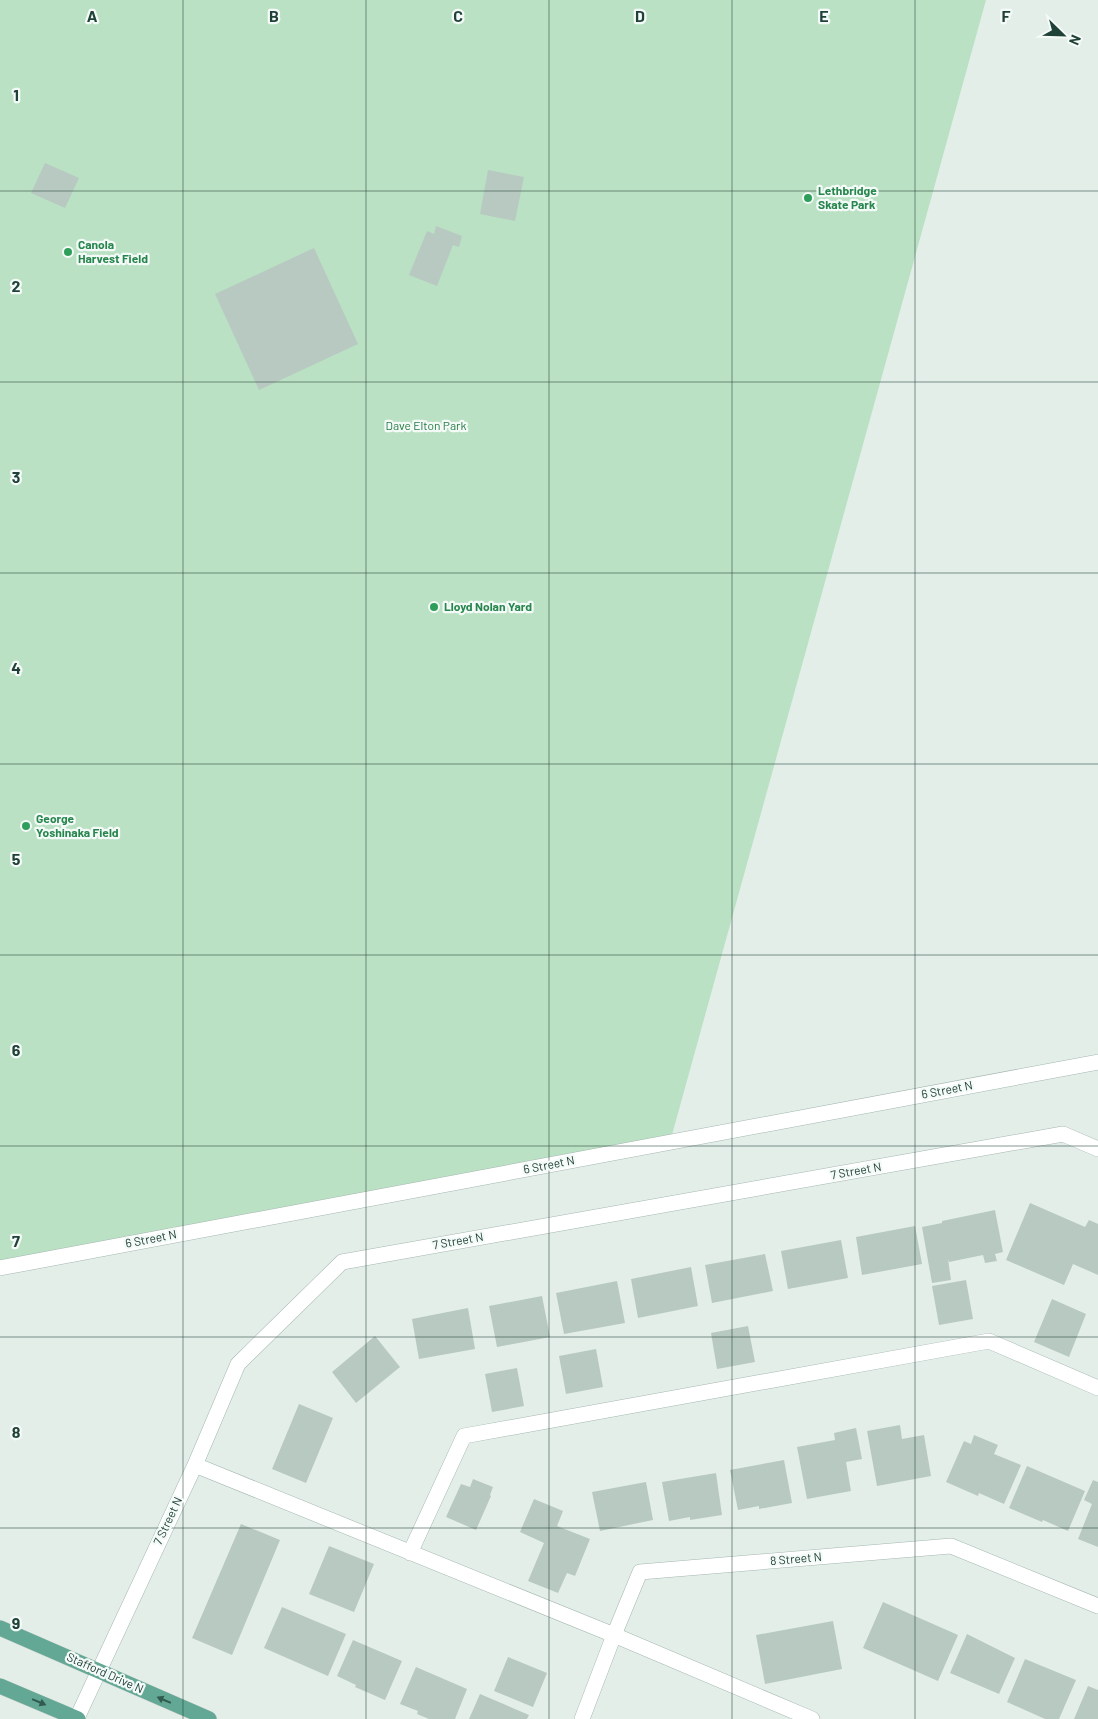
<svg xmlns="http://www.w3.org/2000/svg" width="1098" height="1719" font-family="Barlow,sans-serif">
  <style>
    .green { fill: #bae1c3 }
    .building { fill: #b8c9c2 }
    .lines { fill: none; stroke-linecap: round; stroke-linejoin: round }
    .minor-casing { stroke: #a5b7b0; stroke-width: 16 }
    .major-casing { stroke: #c1cac7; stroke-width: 16 }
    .minor { stroke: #fff; stroke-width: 15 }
    .major { stroke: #63a894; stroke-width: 15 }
    .oneway { fill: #315b4f }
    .grid { fill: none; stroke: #204138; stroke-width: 1; stroke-opacity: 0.55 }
    .leisure-dot { fill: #2e9e5b; stroke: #f4faf7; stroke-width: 2 }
    .labels { text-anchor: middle; stroke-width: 4.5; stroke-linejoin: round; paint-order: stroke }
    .leisure-label { font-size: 12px; font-weight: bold; fill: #27864d; stroke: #f4faf7; text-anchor: start }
    .park-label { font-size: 12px; fill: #277c46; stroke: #f4faf7 }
    .street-label { font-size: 12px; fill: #204138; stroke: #f4faf7 }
    .grid-label { font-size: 16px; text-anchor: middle; font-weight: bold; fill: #204138; stroke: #f4faf7; stroke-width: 4.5; stroke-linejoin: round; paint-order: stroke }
  </style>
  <rect width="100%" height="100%" fill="#e3eee9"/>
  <path class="green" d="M0,0h986l-316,1142 -670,126z"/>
  <path class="building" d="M45,163l34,15 -14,30 -34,-15z
    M488,170l36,7 -9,44 -35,-7z
    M436,226l26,10 -3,11 -6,-2 -16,41 -28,-11 18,-44 7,3z
    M314,248l44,96 -99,46 -44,-96z
    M1030,1203l55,24 4,-7 9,4v51l-25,-11 -9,21 -58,-25z
    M995,1210l8,42 -8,2 2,7 -12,2 -2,-8 -34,7 -1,-3 3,21 -19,3 -10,-56 20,-4v-2z
    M915,1226l7,38 -60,11 -6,-38z
    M841,1240l7,38 -60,11 -7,-38z
    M765,1254l8,37 -61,12 -7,-38z
    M691,1267l7,39 -60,12 -7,-39z
    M966,1280l7,39 -34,6 -7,-39z
    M617,1281l8,42 -61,11 -8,-41z
    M542,1296l8,41 -53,10 -8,-41z
    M1052,1299l34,15 -17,43 -35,-15z
    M468,1308l7,41 -56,10 -7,-40z
    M748,1326l7,36 -38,7 -6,-36z
    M375,1336l25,31 -44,36 -24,-31z
    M596,1349l7,38 -37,7 -7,-38z
    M517,1368l7,38 -32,6 -7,-38z
    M299,1404l34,14 -27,65 -34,-14z
    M900,1425l2,14 22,-4 7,41 -54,10 -10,-55z
    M856,1428l6,31 -16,3 5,29 -44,8 -10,-52 38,-7 -1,-7z
    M974,1435l24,10 -4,9 27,11 -17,39 -25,-11 -1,3 -32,-14 18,-41 7,3z
    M784,1460l8,43 -33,6v-3l-21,4 -8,-40z
    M1027,1466l58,25 -17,40 -25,-11 -1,2 -33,-14z
    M716,1473l6,42 -32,5v-3l-21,4 -7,-39z
    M473,1479l20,8 -3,8 1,1 -15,34 -30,-13 15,-33 9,3z
    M1093,1480l5,2v65l-20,-8 14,-35 -8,-4z
    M646,1482l7,38 -53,11 -8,-39z
    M534,1499l29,12 -6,15 33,13 -15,37 -8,-3 -9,20 -30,-12 16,-38 -24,-11z
    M241,1524l39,16 -48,115 -40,-17z
    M329,1546l45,18 -20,48 -45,-18z
    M883,1602l75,33 -20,46 -75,-33z
    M282,1607l64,27 -18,42 -64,-28z
    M833,1621l9,48 -77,15 -9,-49z
    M967,1634l48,24 -16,36 -49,-21z
    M353,1640l49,21 -17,39 -30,-13 1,-2 -19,-9z
    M508,1657l39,16 -14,34 -39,-16z
    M1025,1659l51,21 -17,39h-14l-38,-17z
    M416,1667l51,22 -12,30h-26l-12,-5 1,-3 -18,-7z
    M1088,1686l10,4v29h-24z
    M480,1694l49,21 -2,4h-58z"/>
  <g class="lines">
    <defs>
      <path id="minor" d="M0,1268l1098,-206
        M195,1465l419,170 198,84
        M410,1553l54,-117 525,-95 109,47
        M77,1718l118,-253 43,-101 104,-102 721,-128 35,15
        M582,1719l32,-84 26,-63 311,-26 147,60"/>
      <path id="major" d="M0,1628l209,91
        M0,1686l78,33"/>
    </defs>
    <use href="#minor" class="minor-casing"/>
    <use href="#major" class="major-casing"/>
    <use href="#minor" class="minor"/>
    <use href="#major" class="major"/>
  </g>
  <defs><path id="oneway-solid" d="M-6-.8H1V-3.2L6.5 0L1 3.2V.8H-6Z" transform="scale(1.25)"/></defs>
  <g class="oneway">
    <use href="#oneway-solid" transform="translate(164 1700) rotate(-157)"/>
    <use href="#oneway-solid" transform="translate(39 1702) rotate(23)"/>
  </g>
  <path class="grid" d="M183,0v1719M366,0v1719M549,0v1719M732,0v1719M915,0v1719M0,191h1098M0,382h1098M0,573h1098M0,764h1098M0,955h1098M0,1146h1098M0,1337h1098M0,1528h1098"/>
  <g class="leisure-dot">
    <circle cx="808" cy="198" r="5"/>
    <circle cx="68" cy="252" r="5"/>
    <circle cx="434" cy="607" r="5"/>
    <circle cx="26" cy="826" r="5"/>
  </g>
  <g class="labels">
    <g class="leisure-label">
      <text x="818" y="195">Lethbridge<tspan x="818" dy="14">Skate Park</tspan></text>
      <text x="78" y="249">Canola<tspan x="78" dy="14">Harvest Field</tspan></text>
      <text x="444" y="611">Lloyd Nolan Yard</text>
      <text x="36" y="823">George<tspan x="36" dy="14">Yoshinaka Field</tspan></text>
    </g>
    <g class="park-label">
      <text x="426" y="430">Dave Elton Park</text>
    </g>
    <g class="street-label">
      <text transform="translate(947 1090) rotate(-11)" y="4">6 Street N</text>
      <text transform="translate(549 1165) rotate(-11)" y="4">6 Street N</text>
      <text transform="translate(856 1171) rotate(-10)" y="4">7 Street N</text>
      <text transform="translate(151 1239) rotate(-11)" y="4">6 Street N</text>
      <text transform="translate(458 1241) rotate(-10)" y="4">7 Street N</text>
      <text transform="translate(168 1521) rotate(-65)" y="4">7 Street N</text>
      <text transform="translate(796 1559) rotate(-5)" y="4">8 Street N</text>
      <text transform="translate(105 1673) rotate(24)" y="4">Stafford Drive N</text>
    </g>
  </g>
  <g class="grid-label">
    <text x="92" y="22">A</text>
    <text x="274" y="22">B</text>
    <text x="458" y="22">C</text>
    <text x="640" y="22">D</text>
    <text x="824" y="22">E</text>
    <text x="1006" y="22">F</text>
    <text x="16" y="101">1</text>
    <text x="16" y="292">2</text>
    <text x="16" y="483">3</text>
    <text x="16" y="674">4</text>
    <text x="16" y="865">5</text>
    <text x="16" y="1056">6</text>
    <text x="16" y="1247">7</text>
    <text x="16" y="1438">8</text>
    <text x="16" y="1629">9</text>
  </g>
  <g transform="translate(1063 35) rotate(113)" stroke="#f4faf7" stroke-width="4" paint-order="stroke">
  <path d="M0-4L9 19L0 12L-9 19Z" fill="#204138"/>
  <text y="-8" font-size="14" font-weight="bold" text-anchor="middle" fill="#204138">N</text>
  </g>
</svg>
